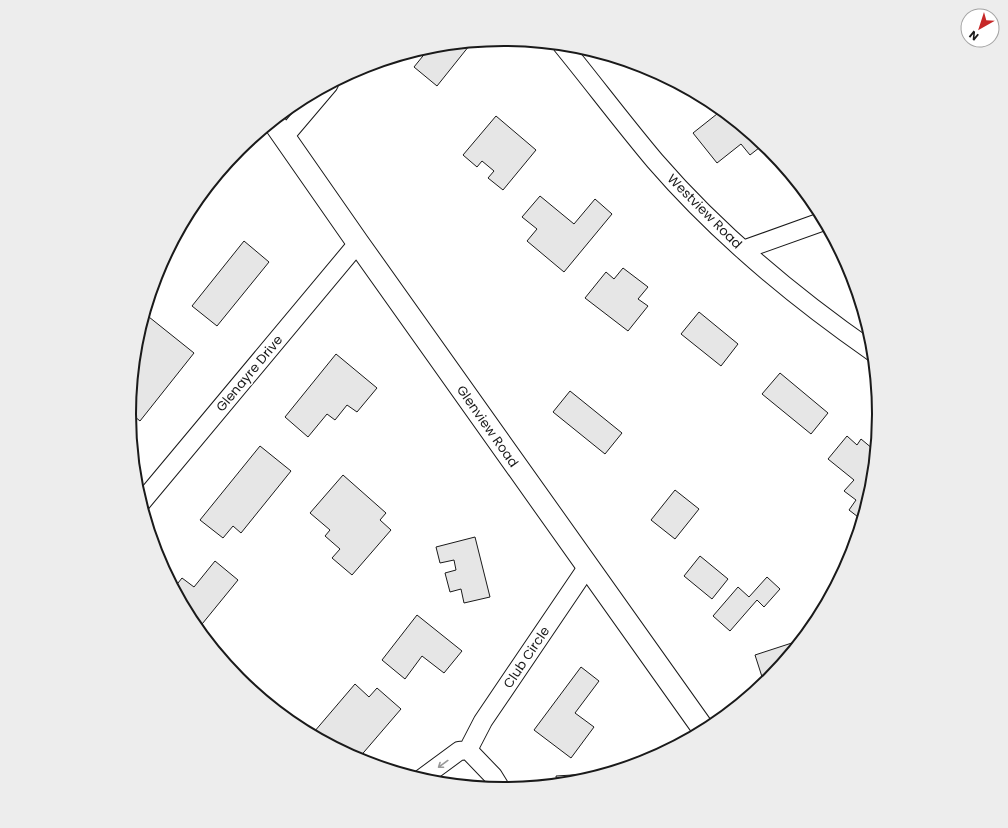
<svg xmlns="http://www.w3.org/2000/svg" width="1008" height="828" font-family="Poppins,sans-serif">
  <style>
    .building { fill: #e6e6e6; stroke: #1a1a1a }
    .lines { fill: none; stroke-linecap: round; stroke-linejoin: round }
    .street-casing { stroke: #1a1a1a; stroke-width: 20 }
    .secondary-casing { stroke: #1a1a1a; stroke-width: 24 }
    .street { stroke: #fff; stroke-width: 18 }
    .secondary { stroke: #fff; stroke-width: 22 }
    .oneway { stroke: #989898 }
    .labels { text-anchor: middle; stroke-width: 3; stroke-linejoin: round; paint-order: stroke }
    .street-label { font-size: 13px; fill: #1a1a1a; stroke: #fff }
    .rim { fill: none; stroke: #1a1a1a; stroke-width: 2 }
  </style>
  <rect width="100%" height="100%" fill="#fff"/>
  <path class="building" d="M466,43l3,3 -32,40 -23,-19 17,-21z
    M722,110l42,34 -14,11 -9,-11 -24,19 -24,-30z
    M496,116l40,34 -33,40 -15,-12 6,-7 -12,-10 -5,6 -14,-12z
    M540,196l34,28 21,-25 17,15 -48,58 -37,-31 10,-12 -15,-12z
    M244,241l25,21 -52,64 -25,-20z
    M623,268l25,19 -10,12 10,7 -20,25 -43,-33 21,-26 8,7z
    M699,312l39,32 -17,22 -40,-32z
    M149,317l45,36 -54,68 -11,-9 6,-61 3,2 4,-5 -6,-5v-2l4,-11z
    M336,354l41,34 -20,24 -10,-7 -12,15 -8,-6 -19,23 -23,-20z
    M780,373l48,40 -17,21 -49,-40z
    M570,391l52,42 -17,21 -52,-42z
    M847,436l10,9 4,-6 12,10 3,-3 -4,41 -10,33 -13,-10 7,-10 -12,-9 10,-11 -26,-21z
    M260,446l31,25 -50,62 -8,-7 -10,12 -23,-18z
    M343,475l43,38 -6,7 11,10 -39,45 -20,-17 8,-9 -15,-13 5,-6 -20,-17z
    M675,490l24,19 -24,30 -24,-19z
    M475,537l15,60 -26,6 -3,-14 -11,3 -5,-19 11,-3 -2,-10 -14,3 -4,-16z
    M700,556l28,23 -16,20 -28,-23z
    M215,561l23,19 -40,49 -6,-7 -18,-34 8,-10 12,9z
    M767,577l13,12 -16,18 -7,-7 -27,31 -17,-15 25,-29 11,10z
    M417,615l45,36 -18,22 -22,-17 -17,23 -23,-19z
    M801,640l-32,39 -5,4 -9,-28z
    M581,667l18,14 -24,32 19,14 -23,31 -37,-28z
    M355,684l14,13 8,-9 24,21 -43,50 -34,-18 -10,-9z
    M588,774v4l-11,4 -20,2 -1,-8z"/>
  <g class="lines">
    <defs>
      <path id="street" d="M562,45c31,38 61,78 93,116 63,73 139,136 218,191
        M284,137l45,-53
        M743,250l81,-29
        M141,503l217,-260
        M468,750l15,-29 105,-155
        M421,779l38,-28 9,-1 25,26 8,13"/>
      <path id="secondary" d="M273,121l85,122 346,487"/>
    </defs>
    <use href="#street" class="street-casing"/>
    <use href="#secondary" class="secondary-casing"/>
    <use href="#street" class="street"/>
    <use href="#secondary" class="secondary"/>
  </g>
  <defs><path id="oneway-shaft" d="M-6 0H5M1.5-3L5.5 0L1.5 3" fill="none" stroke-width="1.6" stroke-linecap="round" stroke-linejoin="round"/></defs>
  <use class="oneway" href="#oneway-shaft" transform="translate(443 764) rotate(144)"/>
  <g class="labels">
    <g class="street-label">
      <text transform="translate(705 211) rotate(45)" y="5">Westview Road</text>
      <text transform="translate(249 373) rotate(-50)" y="5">Glenayre Drive</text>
      <text transform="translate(488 426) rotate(55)" y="5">Glenview Road</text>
      <text transform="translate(526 657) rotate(-56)" y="5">Club Circle</text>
    </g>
  </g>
  <path d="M0 0H1008V828H0ZM136 414a368 368 0 1 1 736 0a368 368 0 1 1-736 0Z" fill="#ededed" fill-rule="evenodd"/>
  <path class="rim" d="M136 414a368 368 0 1 1 736 0a368 368 0 1 1-736 0Z"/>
  <g transform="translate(980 28) rotate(219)"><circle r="19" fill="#ffffff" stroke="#a3a3a3"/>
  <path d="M0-3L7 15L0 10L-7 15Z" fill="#c62828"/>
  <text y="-6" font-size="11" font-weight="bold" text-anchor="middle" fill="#1a1a1a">N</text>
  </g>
</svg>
